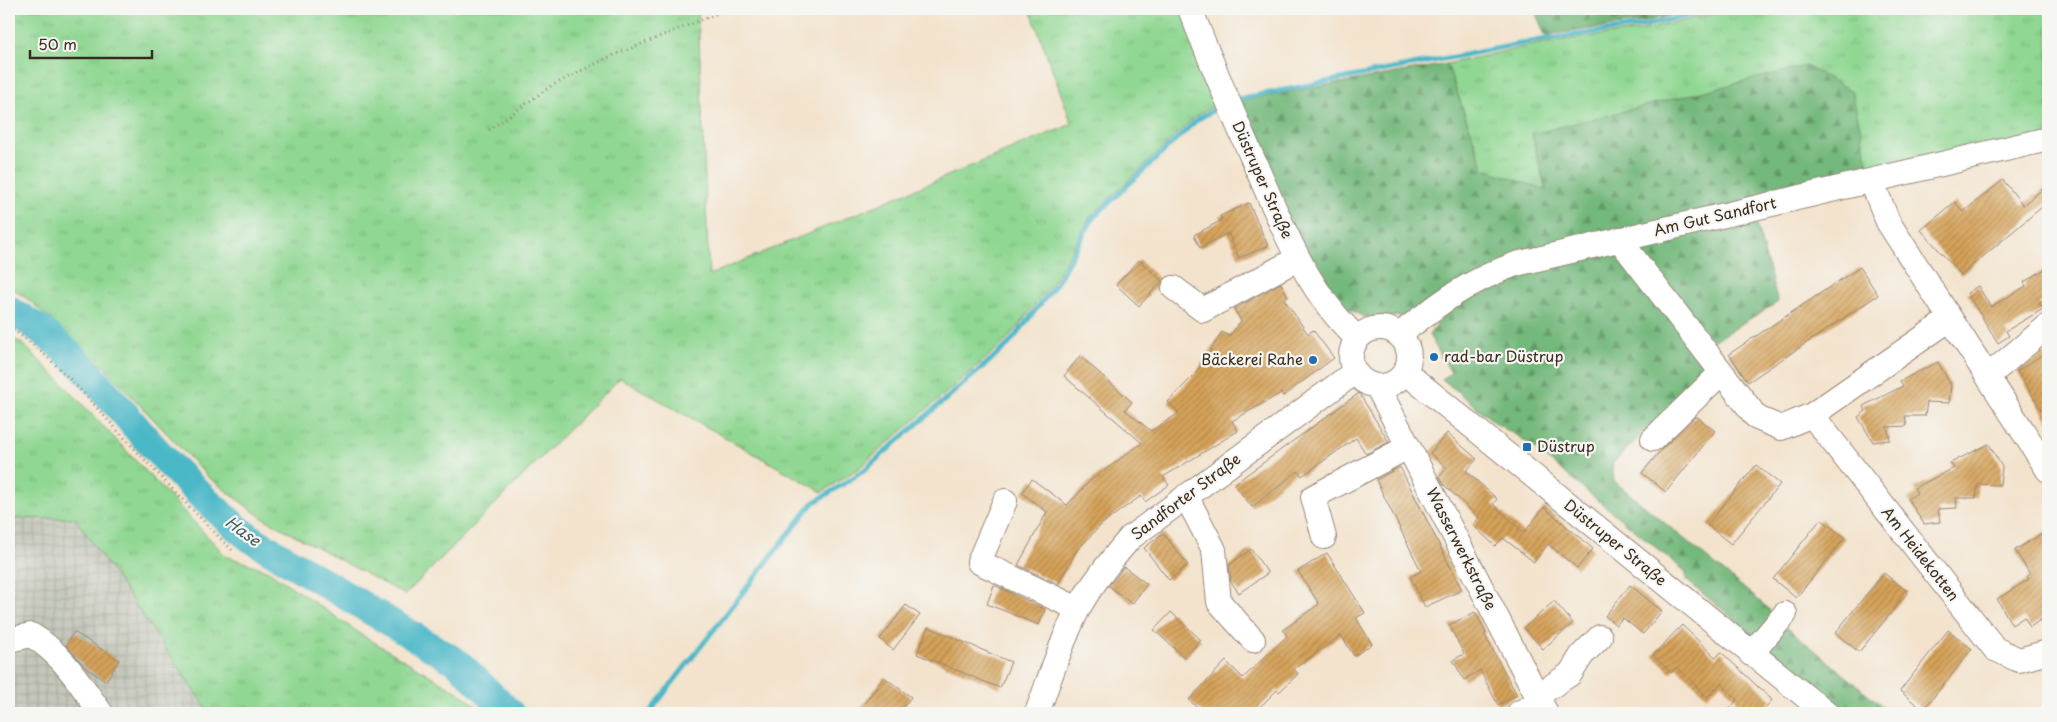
<svg xmlns="http://www.w3.org/2000/svg" width="2057" height="722" font-family="'Playpen Sans',sans-serif">
  <style>
    .industrial { fill: url(#industrial-grid) }
    .grass { fill: url(#grass-tufts); stroke: #658058 }
    .forest { fill: url(#forest-firs); stroke: #57714d }
    .lines { fill: none; stroke-linecap: round; stroke-linejoin: round }
    .stream { stroke: #4cb8c8; stroke-width: 5 }
    .river { stroke: #4cb8c8; stroke-width: 29 }
    .building { fill: url(#building-hatch) }
    .minor-casing { stroke: #978676; stroke-width: 26 }
    .path { stroke: #978676; stroke-width: 3; stroke-dasharray: 1 4; stroke-linecap: butt }
    .minor { stroke: #fff; stroke-width: 24 }
    .poi-dot { fill: #1f6fb2; stroke: #f6f6f2; stroke-width: 2 }
    .labels { text-anchor: middle; stroke-width: 4.5; stroke-linejoin: round; paint-order: stroke }
    .street-label { font-size: 15px; fill: #3b2a1e; stroke: #f6f6f2 }
    .poi-label { font-size: 15px; fill: #3b2a1e; stroke: #f6f6f2; text-anchor: start }
    .water-label { font-size: 16px; font-style: italic; fill: #415c5a; stroke: #f6f6f2 }
  </style>
  <defs>
    <pattern id="industrial-grid" width="8" height="8" patternUnits="userSpaceOnUse" patternTransform="scale(1.25)"><rect width="8" height="8" fill="#c3c6b9"/><path d="M0 4h8M4 0v8" fill="none" stroke="#a8aa9f"/></pattern>
    <pattern id="grass-tufts" width="24" height="20" patternUnits="userSpaceOnUse" patternTransform="scale(1.25)"><rect width="24" height="20" fill="#8fd792"/><path d="M3 7l-1-3M5 7V3M7 7l1-3M15 17l-1-3M17 17v-4M19 17l1-3" fill="none" stroke="#7cb97d"/></pattern>
    <pattern id="forest-firs" width="22" height="20" patternUnits="userSpaceOnUse" patternTransform="scale(1.25)"><rect width="22" height="20" fill="#73b87c"/><path d="M5 1l3.5 6h-7zM16 11l3.5 6h-7z" fill="#609665"/></pattern>
    <pattern id="building-hatch" width="6" height="6" patternUnits="userSpaceOnUse" patternTransform="scale(1.25)"><rect width="6" height="6" fill="#d6a35a"/><path d="M-1 1l2-2M0 6l6-6M5 7l2-2" fill="none" stroke="#af854a"/></pattern>
  </defs>
  <rect width="100%" height="100%" fill="#f6f6f2"/>
  <filter id="ink" filterUnits="userSpaceOnUse"><feTurbulence type="fractalNoise" baseFrequency=".02" numOctaves="2"/><feDisplacementMap in="SourceGraphic" scale="10" xChannelSelector="R" yChannelSelector="G"/><feConvolveMatrix kernelMatrix="1 2 1 2 8 2 1 2 1" color-interpolation-filters="sRGB"/></filter>
  <filter id="wash" filterUnits="userSpaceOnUse"><feTurbulence type="fractalNoise" baseFrequency=".0096" numOctaves="4" result="noise"/><feDisplacementMap in="SourceGraphic" scale="20" xChannelSelector="R" yChannelSelector="G"/><feGaussianBlur stdDeviation="1.12" result="paint"/><feColorMatrix in="noise" values="0 0 0 0 0 0 0 0 0 0 0 0 0 0 0 0 0 1.4 0 .05"/><feComposite in="paint" operator="in"/></filter>
  <g filter="url(#wash)">
    <rect width="100%" height="100%" fill="#f3e3cd"/>
    <path class="industrial" d="M75,518l135,195h-201v-194z"/>
    <path class="grass" d="M9,9h686l3,4 11,262 363,-151 -42,-115h152l38,93 -24,14 -105,100 -38,66 -46,58 -148,128 -37,24 -202,-114 -215,217 -144,-78 -53,-40 -103,-109 -75,-67 -21,-15z
      M1733,9h315v131l-176,42 -340,-48 14,57 -62,-22 -37,-105 101,-22 96,-12z
      M9,336l14,8 43,43 160,169 41,14 95,65 96,57 28,21h-276l-135,-195 -66,1z"/>
    <path class="forest" d="M1534,9h166l-57,13 -98,13z
      M1447,64l37,105 62,21 -14,-56 274,-68 46,25 20,91 -120,27 26,93 -70,42 -3,28 -93,92 2,17 155,128 2,8 -12,16 -7,1 -66,-54v-8l-162,-132 -27,-16 -55,-45 9,-6 -22,-38 14,-19 -79,1 -15,-8 -9,2 -36,-57 -66,-153z
      M1780,629h9l102,84h-40l-81,-65z"/>
    <g class="lines">
      <path class="stream" d="M1233,100l313,-61 97,-13 74,-17
        M649,713l163,-209 50,-32 147,-128 47,-60 37,-66 105,-99 26,-15"/>
      <path class="river" d="M9,310c57,30 96,82 138,130 32,35 65,69 103,98l208,125 52,50"/>
    </g>
    <g id="blocks">
      <path class="building" d="M2003,180l20,25 25,-20v17l-87,73 -40,-45 34,-28 8,10z
        M1249,203l19,43 -29,12 -11,-25 -28,15 -6,-13 28,-15 -2,-4z
        M1139,260l23,21 -23,25 -23,-21z
        M1860,267l18,28 -130,87 -19,-28z
        M2048,267v31l-9,5 4,6 -37,22 3,5 -11,7 -31,-50 11,-7 13,21 35,-21 -2,-4z
        M1281,283l7,14 -4,2 24,35 5,-4 21,28 -51,38 -2,-3 -49,28 6,10 -75,46 6,8 -24,17 -4,-6 -38,27 -26,27 -19,34 -40,-19 29,-53 -25,-19 10,-14 35,26 23,-24 52,-38 -78,-67 16,-20 52,46 -7,8 26,21 28,-18 -11,-11 28,-29 26,-41 7,4 12,-15 -7,-12z
        M2048,351v70l-31,-50z
        M1938,362l13,23 -2,18 -22,-1 -2,14h-20l2,10 -20,1 3,13 -17,2 -15,-25 8,-6 -3,-5 40,-20 -3,-5z
        M1359,393l30,49 -23,12 -10,-16 -54,38 -4,-5 -46,36 -18,-23z
        M1696,416l19,15 -49,61 -24,-19 19,-23z
        M1447,433l30,26 -11,12 31,28 -4,5 31,29 20,-26 49,42 -16,19 -29,-24 -14,18 -31,-24 -8,8 -22,-21 6,-7 -36,-34 -4,-7 8,-9 -17,-15z
        M1989,444l13,23 -2,18 -22,-1 -2,14h-20l1,10 -19,1 2,13 -16,2 -16,-25 9,-6 -3,-5 40,-20 -4,-5z
        M1756,465l24,19 -49,60 -24,-19z
        M1400,467l62,123 -37,17 -15,-30 11,-6 -45,-91z
        M1821,519l24,19 -49,60 -23,-19z
        M2048,530v85l-18,12 -6,-10 -12,8 -15,-26 32,-20 -2,-3 3,-2 -15,-24z
        M1163,533l25,32 -19,15 -25,-32z
        M1251,549l17,24 -29,20 -8,-11 -2,-17z
        M1327,553l38,60 -9,5 16,26 -18,12 -13,-21 -47,34 4,5 -19,18 -2,-2 -23,23h-51l-14,-13 37,-39 17,17 44,-42 -4,-6 36,-26 -21,-33z
        M1124,567l23,17 -15,20 -23,-18z
        M1884,573l24,19 -49,60 -24,-19z
        M994,585l51,24 -6,16 -52,-21z
        M1630,585l32,26 -19,23 -20,-16 -7,7 -11,-9z
        M1554,601l19,22 -30,26 -19,-21z
        M906,605l14,10 -27,35 -13,-11z
        M1171,612l30,28 -16,18 -31,-28z
        M1475,612l11,21 -2,1 33,61 -19,10 -18,-35 -16,10 -11,-20 11,-6 -15,-29z
        M1682,625l34,33 5,-6 51,48 -11,13h-35l11,-13 -16,-17 -14,14 -30,-30 -6,6 -18,-18z
        M928,627l83,35 -11,26 -83,-34z
        M1948,630l24,19 -49,61 -23,-19z
        M74,632l45,28 -13,21 -20,-13 -20,-23z
        M884,677l27,20 -12,16h-42z"/>
    </g>
  </g>
  <g filter="url(#ink)">
    <use href="#blocks" fill-opacity="0" stroke="#978676" stroke-width="1"/>
    <g class="lines">
      <defs>
        <path id="minor" d="M1190,9c22,55 45,110 69,164 26,60 50,120 98,165
          M1872,182l16,40 160,248
          M1619,239l138,179 24,10 31,-13 138,-96
          M1174,288l29,22 94,-51
          M1351 357a29 29 0 1 1 58 0a29 29 0 1 1-58 0Z
          M1399,335c39,-31 69,-54 117,-71l532,-125
          M1405,372l421,341
          M1988,376l60,-50
          M1377,386l169,327
          M1812,415l183,234 24,11 29,-8
          M1653,439l68,-66
          M1186,496l28,54 5,52 34,38
          M1005,501l-26,61 99,47
          M1324,537l-11,-40 95,-50
          M9,640l22,-5c31,18 49,49 70,78
          M1751,654l34,-40
          M1537,696l33,-22 12,-19 18,-18
          M1037,713c13,-35 24,-71 41,-104 14,-26 33,-49 52,-71l225,-166
          M1519,713l21,-11"/>
      </defs>
      <use href="#minor" class="minor-casing"/>
      <path class="path" d="M489,130l62,-44 56,-28 121,-49
        M9,327c42,28 76,68 110,105 37,40 74,79 113,118"/>
      <use href="#minor" class="minor"/>
    </g>
  </g>
  <g class="poi-dot">
    <circle cx="1434" cy="357" r="5"/>
    <circle cx="1313" cy="360" r="5"/>
    <rect x="1522" y="442" width="10" height="10" rx="2.5"/>
  </g>
  <g class="labels">
    <g class="street-label">
      <text transform="translate(1262 180) rotate(66)" y="5">Düstruper Straße</text>
      <text transform="translate(1715 217) rotate(-13)" y="5">Am Gut Sandfort</text>
      <text transform="translate(1186 497) rotate(-37)" y="5">Sandforter Straße</text>
      <text transform="translate(1615 543) rotate(39)" y="5">Düstruper Straße</text>
      <text transform="translate(1461 549) rotate(63)" y="5">Wasserwerkstraße</text>
      <text transform="translate(1920 554) rotate(52)" y="5">Am Heidekotten</text>
    </g>
    <g class="poi-label">
      <text x="1444" y="362">rad-bar Düstrup</text>
      <text x="1303" y="365" text-anchor="end">Bäckerei Rahe</text>
      <text x="1537" y="452">Düstrup</text>
    </g>
    <g class="water-label">
      <text transform="translate(243 531) rotate(36)" y="6">Hase</text>
    </g>
  </g>
  <rect width="2057" height="722" fill="none" stroke="#f6f6f2" stroke-width="30"/>
  <path d="M30 50v8h122v-8" fill="none" stroke="#3b2a1e" stroke-width="2.5"/>
  <text x="38" y="50" font-size="15" fill="#3b2a1e" stroke="#f6f6f2" stroke-width="4" paint-order="stroke">50 m</text>
</svg>
